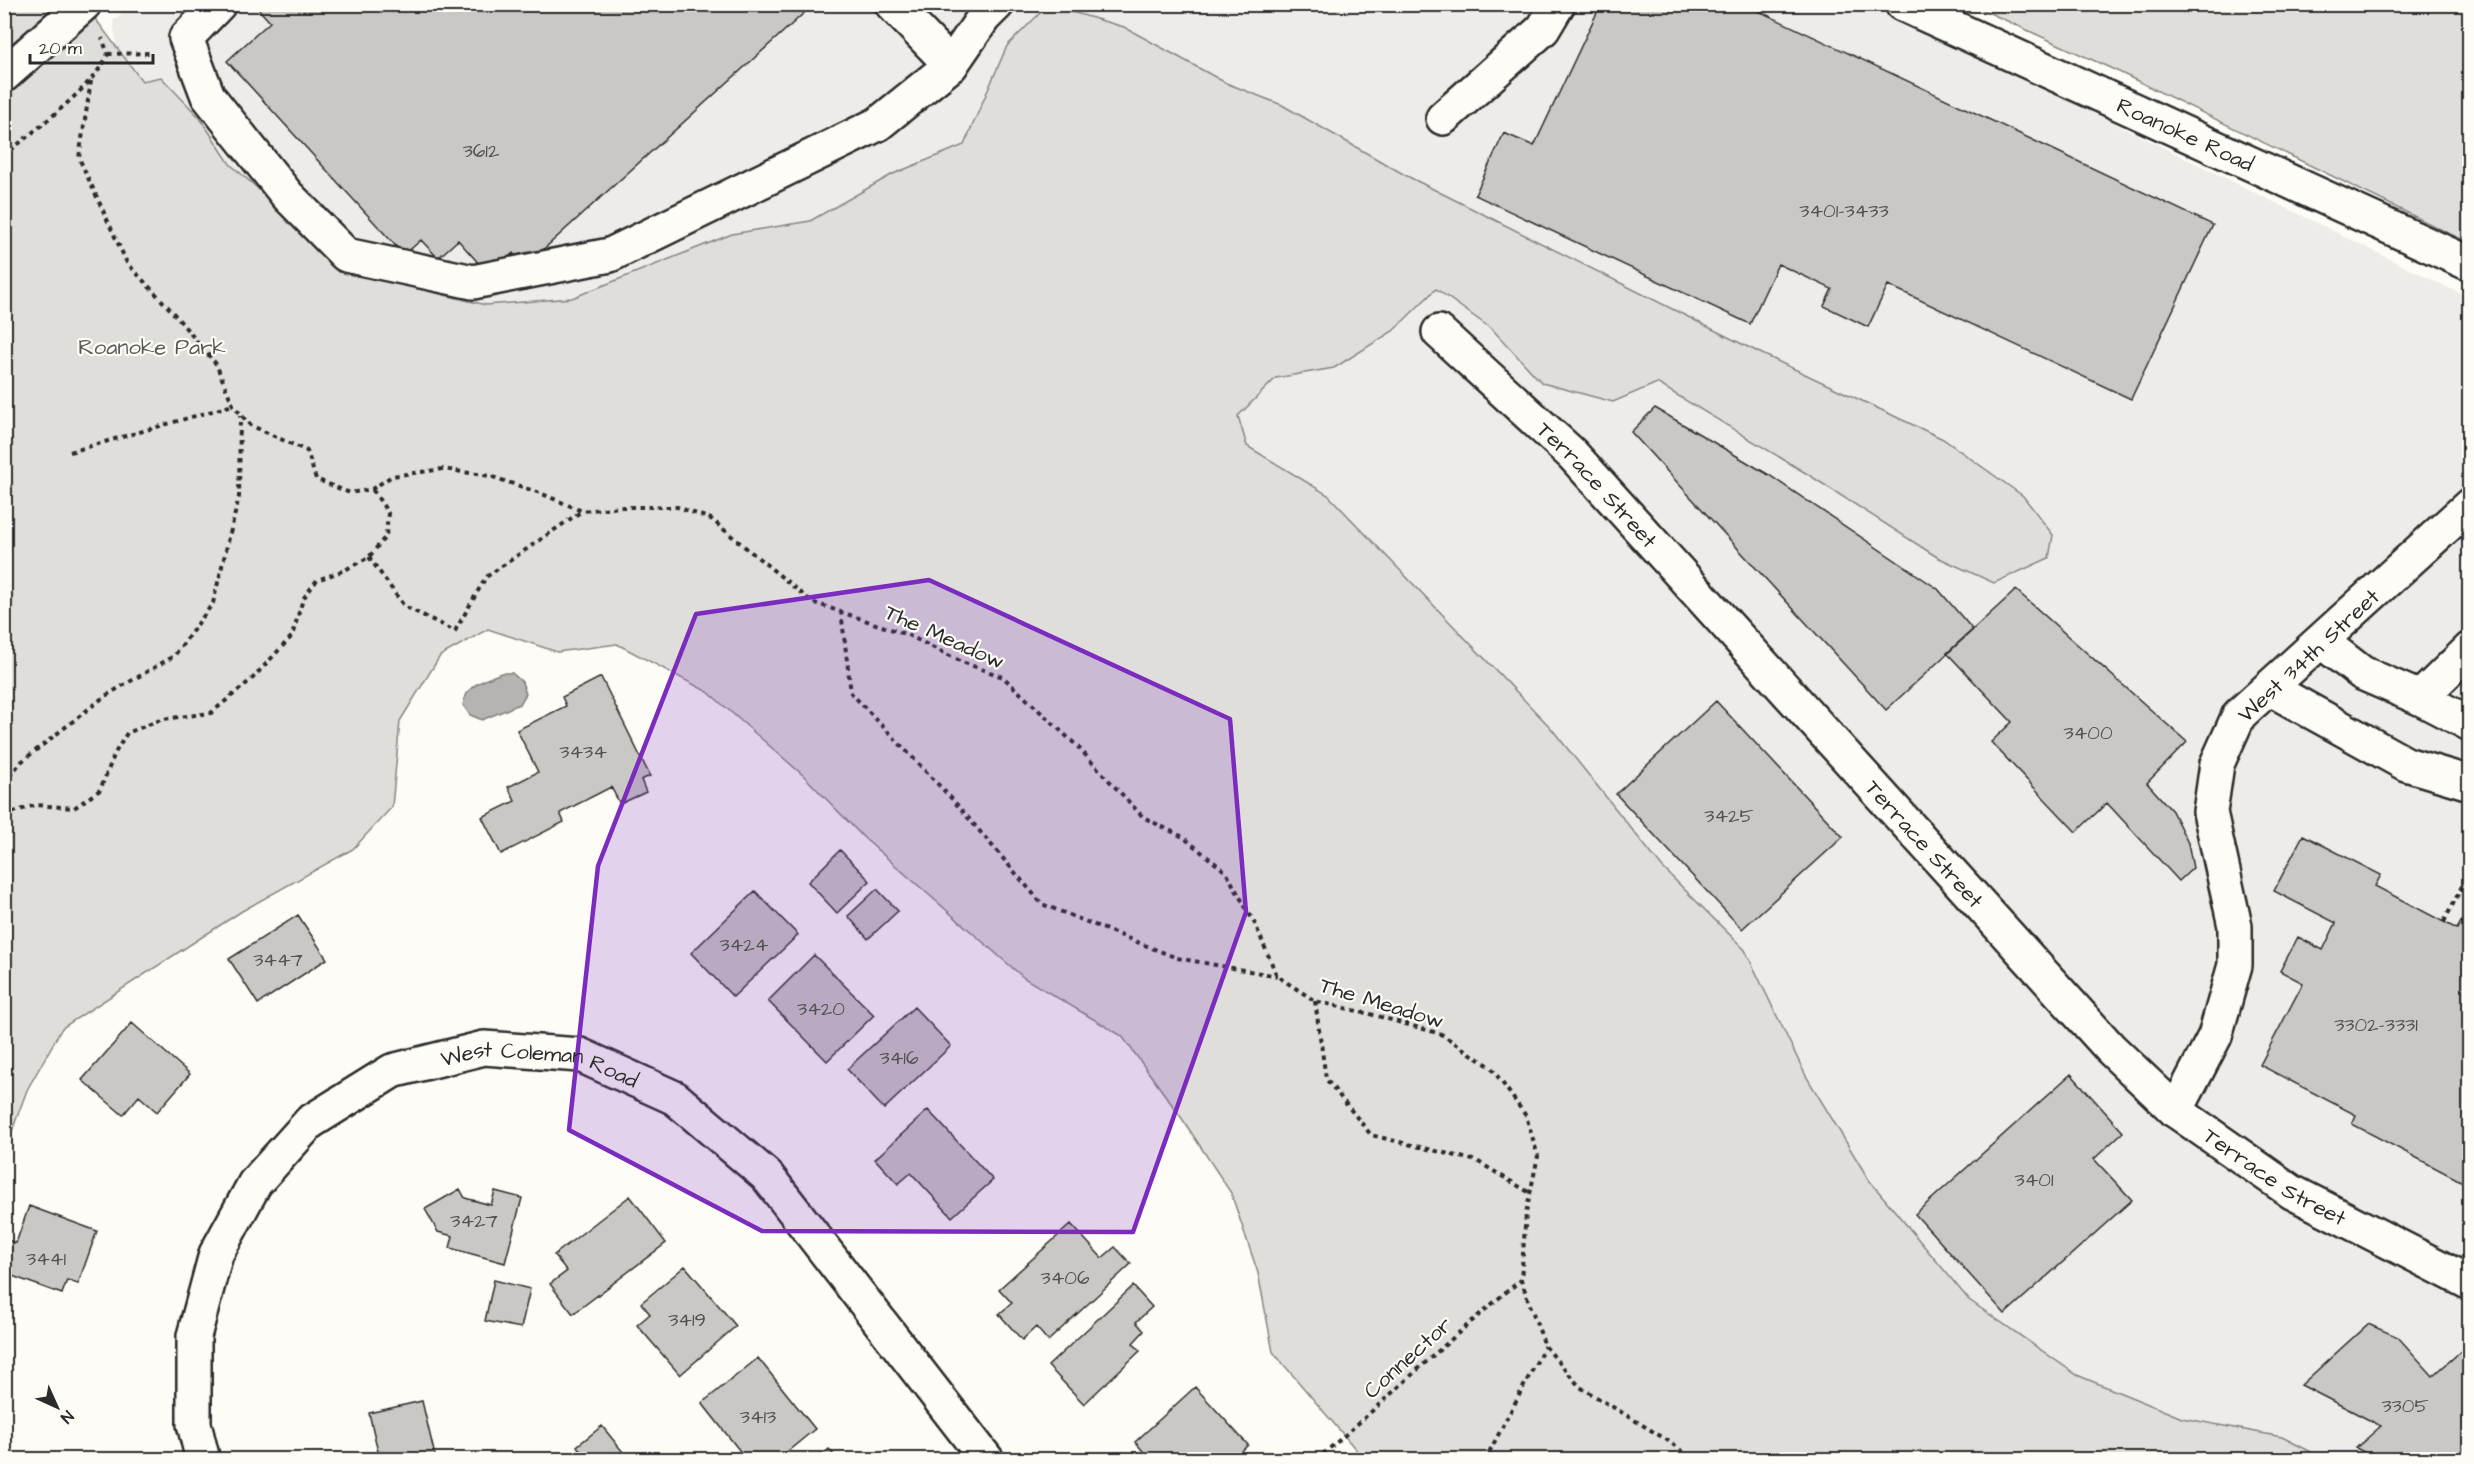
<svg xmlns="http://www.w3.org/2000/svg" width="2474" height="1464" font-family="'Architects Daughter',sans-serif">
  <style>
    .built { fill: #edece8 }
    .green { fill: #dfdeda; stroke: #858482; stroke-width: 1.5 }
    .water { fill: #b5b4b1; stroke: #7e7d7b; stroke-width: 1.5 }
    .building { fill: #c9c8c4; stroke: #2b2b2b; stroke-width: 1.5 }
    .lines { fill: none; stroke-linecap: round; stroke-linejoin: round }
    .minor-casing { stroke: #2b2b2b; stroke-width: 38 }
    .path { stroke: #2b2b2b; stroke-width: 4; stroke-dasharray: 4.5 4.5; stroke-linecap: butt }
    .minor { stroke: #fdfcf7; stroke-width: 33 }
    .marked { fill: #7b2cbf; fill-opacity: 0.2; stroke: #7b2cbf; stroke-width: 4.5; stroke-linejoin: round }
    .labels { text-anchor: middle; stroke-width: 4.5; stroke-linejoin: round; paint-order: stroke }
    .number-label { font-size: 20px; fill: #525251 }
    .street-label { font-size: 22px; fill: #2b2b2b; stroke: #fdfcf7 }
    .park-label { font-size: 22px; fill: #585857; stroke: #fdfcf7 }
  </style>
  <rect width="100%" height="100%" fill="#fdfcf7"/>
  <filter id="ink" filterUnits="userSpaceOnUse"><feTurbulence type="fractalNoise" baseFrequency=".0167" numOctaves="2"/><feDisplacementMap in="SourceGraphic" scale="12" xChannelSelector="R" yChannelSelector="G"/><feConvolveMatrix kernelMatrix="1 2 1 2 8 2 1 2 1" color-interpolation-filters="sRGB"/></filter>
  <g filter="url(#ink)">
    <path class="built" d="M132,4l1732,1 118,53 487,240v1161h-144l-43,-22 -100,-19 -105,-43 -108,-75 -100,-120 -63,-104 -61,-126 -83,-83 -111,-139 -223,-233 -81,-49 -9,-30 38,-38 58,-10 59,-37 43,-42 57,41 49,53 71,19 43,-19 153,92 128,82 56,26 56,-25 -106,-119 -185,-87 -353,-177 -123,-70 -56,-22 -102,-56 -76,-22 -41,41 -43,99 -71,29 -83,47 -78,13 -160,64 -86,7 -88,-21 -71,-35 -97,-85 -30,-46 -62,-36 -21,-35 -4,-26z"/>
    <path class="green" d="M5,5h80l57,76 19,-4 39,41 30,46 97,85 71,35 88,21 86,-7 160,-64 78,-13 83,-47 71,-29 43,-99 41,-41 76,22 102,56 56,22 123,70 353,177 185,87 80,57 30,39 -4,23 -55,25 -57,-26 -128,-82 -152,-92 -44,19 -71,-19 -49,-53 -57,-41 -43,42 -59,37 -58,10 -38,38 9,30 81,49 223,233 111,139 83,83 61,126 63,104 100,120 108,75 105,43 100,19 43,22h-961l-91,-107 -15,-79 -27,-80 -50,-76 -59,-81 -98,-58 -160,-140 -60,-62 -96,-84 -91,-48 -60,8 -69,-23 -48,27 -40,65 -8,86 -39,42 -111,62 -180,117 -35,62 -18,49 -4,4z
      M1972,5h497v238l-350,-171z"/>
    <path class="water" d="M501,673h11l10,9 4,12 -6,10 -38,16 -12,-5 -7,-10c3,-21 21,-24 38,-32z"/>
    <path class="building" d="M254,4h560l-289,262 -12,-13 -24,22 -31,-35 -20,18 -17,-18 -17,15 -177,-194 43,-39z
      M1601,4h143l469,221 -82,174 -243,-114 -20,42 -44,-21 8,-17 -54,-25 -28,60 -275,-129 29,-62 30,13z
      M1655,408l114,67 169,114 35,41 -87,80 -255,-278z
      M2016,590l171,152 -40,41 25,28 16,32 5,25 -14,13 -72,-78 -31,29 -85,-90 21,-20 -65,-69z
      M601,677l49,99 -9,4 5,12 -26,12 -9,-17 -51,26 4,9 -63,32 -19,-37 33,-16 -7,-14 30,-15 -21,-42 49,-24 -4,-9z
      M1716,701l127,136 -101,92 -126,-135z
      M2303,835l78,40 -6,11 82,43 9,-16 4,2v271l-118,-62 4,-9 -96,-50 43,-82 -23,-12 18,-34 25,13 13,-27 -62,-32z
      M840,850l30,31 -33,32 -29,-31z
      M877,889l21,22 -30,28 -20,-23z
      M755,891l43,44 -65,62 -42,-44z
      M298,915l29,44 -69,45 -29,-45z
      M814,955l60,60 -47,46 -59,-60z
      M914,1007l37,39 -67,63 -37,-40z
      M132,1023l58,51 -33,38 -18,-16 -16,19 -41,-35z
      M2071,1074l52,58 -29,27 38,41 -127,114 -90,-100z
      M928,1110l65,70 -41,37 -41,-44 -13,11 -23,-25z
      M460,1189l5,9 26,7 4,-14 27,7 -17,65 -55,-15 3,-12 -15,-4 -13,-23z
      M630,1196l36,47 -93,71 -23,-30 17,-13 -13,-16z
      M29,1206l68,25 -19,53 -11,-4 -5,14 -58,-21v-34l12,4z
      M1071,1224l31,34 13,-11 16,17 -83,77 -12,-14 -14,13 -23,-26 13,-11 -13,-14z
      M685,1266l51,60 -56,49 -43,-50 13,-11 -9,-11z
      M494,1280l36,9 -9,39 -36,-7z
      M1133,1286l19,21 -16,15 8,9 -11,12 7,8 -56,53 -36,-38z
      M2368,1324l30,13 35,39 37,-33v117h-91l-23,-12 25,-22 -80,-41z
      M758,1358l57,71 -38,31h-30l-45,-57z
      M1195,1387l53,58 -16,15h-81l-16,-18z
      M422,1401l14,59h-56l-11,-47z
      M602,1426l25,31 -2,3h-38l-10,-14z
      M829,1449l9,11h-22z"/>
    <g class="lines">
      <defs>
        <g id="minor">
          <path d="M219,4l-33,34 22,58 79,99 59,60 127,27 137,-27 268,-131 73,-59 33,-48 13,-13"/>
          <path d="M892,4l59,61"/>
          <path id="s1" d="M1902,4l568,260"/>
          <path d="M4,75l80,-71"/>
          <path d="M1443,118l100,-89 15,-25"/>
          <path id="s2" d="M1439,332l133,122 539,595 65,62 116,81 178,91"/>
          <path d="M2321,641l41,32 58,25 50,26"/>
          <path d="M2269,688l137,76 64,19"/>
          <path d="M2420,698l50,-49"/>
          <path d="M2176,1111l39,-75 20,-71v-39l-25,-114 7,-48 22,-49 231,-210"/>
          <path id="s3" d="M203,1460l-9,-36v-88l22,-82 39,-71 55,-61 82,-51 92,-23 96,7 95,43 92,78 220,284"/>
        </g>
      </defs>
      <use href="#minor" class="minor-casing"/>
      <path class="path" d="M108,54l44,-1
        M91,81l-12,77 48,105 42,45 47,56 17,41 17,20 57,26 9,28 34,14 22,-4 20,-13 51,-7 47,7 50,17 42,18 40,-4h55l34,12 101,83 96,33 54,27 41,15 73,68 67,72 40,20 43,35 29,52 22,52 38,25 55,13 71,20 50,33 35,49 12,40 -12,57 -5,67 24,66 35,41 87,53 27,20
        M4,156c29,-25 90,-69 104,-102l-6,-16
        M70,452l163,-47
        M369,557l35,49 51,25 31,-54 96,-66
        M841,611l10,82 102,107 89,104 135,54 100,18
        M4,783l17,-21 84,-66 69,-40 39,-53 26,-106 1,-82
        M4,815l32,-10 38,3 26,-18 15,-37 12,-20 36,-14 48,-6 41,-34 40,-43 11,-37 14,-19 28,-10 24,-13 17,-21 2,-23 -16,-24
        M2444,922l26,-52
        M1315,1001l11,78 45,56 106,26 53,32
        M1316,1460c70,-59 134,-123 205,-180
        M1485,1460l60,-114"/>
      <use href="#minor" class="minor"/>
    </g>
  </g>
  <path class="marked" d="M929,580l301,139 16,193 -113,320 -371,-1 -193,-101 29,-264 98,-252z"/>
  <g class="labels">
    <g class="number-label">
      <text x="481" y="157">3612</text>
      <text x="1844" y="217">3401-3433</text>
      <text x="2088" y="739">3400</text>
      <text x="583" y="758">3434</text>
      <text x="1729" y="822">3425</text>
      <text x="744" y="951">3424</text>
      <text x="278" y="966">3447</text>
      <text x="821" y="1015">3420</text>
      <text x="2376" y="1031">3302-3331</text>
      <text x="899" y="1064">3416</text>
      <text x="2034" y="1186">3401</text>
      <text x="474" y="1227">3427</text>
      <text x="46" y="1265">3441</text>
      <text x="1065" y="1284">3406</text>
      <text x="687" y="1326">3419</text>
      <text x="2405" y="1412">3305</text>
      <text x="758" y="1423">3413</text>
    </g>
    <g class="street-label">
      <text dy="8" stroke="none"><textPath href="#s1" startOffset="312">Roanoke Road</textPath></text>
      <text dy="8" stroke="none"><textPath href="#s2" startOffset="220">Terrace Street</textPath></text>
      <text transform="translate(945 636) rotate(24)" y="8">The Meadow</text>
      <text transform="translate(2308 655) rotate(-43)" y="8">West 34th Street</text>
      <text dy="8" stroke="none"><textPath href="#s2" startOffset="706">Terrace Street</textPath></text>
      <text transform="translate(1382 1002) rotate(17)" y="8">The Meadow</text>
      <text dy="8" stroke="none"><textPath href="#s3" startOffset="622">West Coleman Road</textPath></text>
      <text dy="8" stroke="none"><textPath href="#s2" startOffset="1192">Terrace Street</textPath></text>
      <text transform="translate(1407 1357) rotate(-42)" y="8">Connector</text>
    </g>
    <g class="park-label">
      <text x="152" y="354">Roanoke Park</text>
    </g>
  </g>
  <rect width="2474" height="1464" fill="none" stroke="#fdfcf7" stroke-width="24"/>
  <rect x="12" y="12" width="2450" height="1440" fill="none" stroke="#2b2b2b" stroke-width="2" filter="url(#ink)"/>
  <g transform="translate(57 1407) rotate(135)" stroke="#fdfcf7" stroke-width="4.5" paint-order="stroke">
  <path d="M0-4.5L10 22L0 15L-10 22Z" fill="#2b2b2b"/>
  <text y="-9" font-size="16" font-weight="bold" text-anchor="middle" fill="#2b2b2b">N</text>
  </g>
  <path d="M30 54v9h123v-9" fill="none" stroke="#2b2b2b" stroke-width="3"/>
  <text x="39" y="54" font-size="18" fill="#2b2b2b" stroke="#fdfcf7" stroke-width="4.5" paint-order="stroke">20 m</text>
</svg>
